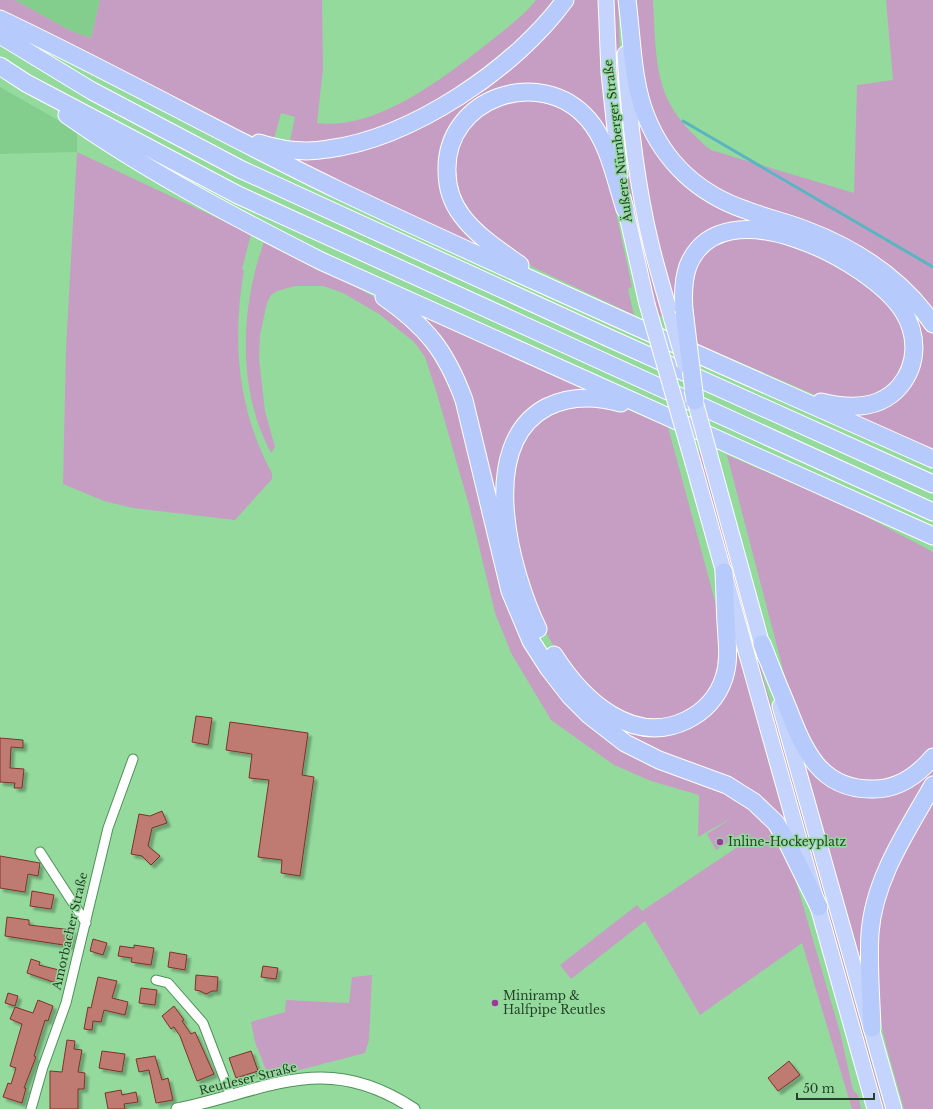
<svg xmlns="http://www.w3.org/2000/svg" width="933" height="1109" font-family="'Libre Baskerville',serif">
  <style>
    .built { fill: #83ce8d }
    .green { fill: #c69ec4 }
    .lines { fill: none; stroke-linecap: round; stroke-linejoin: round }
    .stream { stroke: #59b5c1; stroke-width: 3 }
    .building { fill: #bf7a71; stroke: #80322b; filter: url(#shadow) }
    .minor-casing { stroke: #4e9159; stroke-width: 11 }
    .tertiary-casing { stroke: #4e9159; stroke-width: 13 }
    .trunk-casing { stroke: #fff; stroke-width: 17 }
    .motorway-casing { stroke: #fff; stroke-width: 19 }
    .minor { stroke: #fff; stroke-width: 9 }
    .tertiary { stroke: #fff; stroke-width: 11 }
    .trunk { stroke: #c4d4fc; stroke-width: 15 }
    .motorway { stroke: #b6cafb; stroke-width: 17 }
    .trunk-bridge-casing { stroke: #fff; stroke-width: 17; stroke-linecap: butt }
    .motorway-bridge-casing { stroke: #fff; stroke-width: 19; stroke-linecap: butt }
    .trunk-bridge { stroke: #c4d4fc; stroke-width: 15 }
    .motorway-bridge { stroke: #b6cafb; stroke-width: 17 }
    .poi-dot { fill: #9c379c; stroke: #95da9d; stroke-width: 1.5 }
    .labels { text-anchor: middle; stroke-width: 3; stroke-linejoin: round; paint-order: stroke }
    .street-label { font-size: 12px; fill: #254129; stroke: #95da9d }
    .poi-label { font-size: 12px; fill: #254129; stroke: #95da9d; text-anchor: start }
  </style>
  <defs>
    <filter id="shadow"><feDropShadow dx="3.5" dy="3.5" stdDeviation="1" flood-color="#0004"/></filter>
  </defs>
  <rect width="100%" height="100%" fill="#95da9d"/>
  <path class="built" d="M15,0h85l-9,38 -20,-7z
    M0,87l77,44v21l-77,2z"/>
  <path class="green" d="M0,0h15l56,31 20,7 9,-38h222l1,69 -6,54c59,8 128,-46 171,-80 17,-14 35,-26 48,-43h24l-31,34 -90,68 -87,38 -63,5 6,-28 -14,-4 -8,30 -49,-18 -224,-115z
    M570,0h30l10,139 -33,-34 -91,-7 -43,75 51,82 -209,-97 143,-40z
    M612,0h6l3,86 29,177 14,55 -8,-4 -25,-108 -10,-65z
    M637,0h16c4,69 0,103 58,150l143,43 3,-108 36,-5 -7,-80h47v317l-172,-106 -62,-29 -45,-60 -15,-62z
    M633,78l42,96 183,86 75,70v126l-94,-47 70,-28 -6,-76 -128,-77 -79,18 -14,92 -32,-124 -13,-83z
    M551,99l37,27 21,54 23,107 -4,2 6,26 -99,-47 -15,-9 -42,-31 -25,-39 6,-55 39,-33z
    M77,152l174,82 -9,35 2,1c-12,70 -7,139 28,203v6l-37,41 -102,-12 -29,-7 -41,-17 3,-137z
    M725,236l58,2 86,44 40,49 -6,45 -31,23 -39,2 -20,-7 -118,-51 -8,-38 8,-44z
    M264,242l77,36 45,26 24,19 42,59 39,157 78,163 165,92 34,32 16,26 11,26 46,158 12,54 5,5 3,14h-9l-50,-166 -102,72 -55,-94 -74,58 -11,-14 77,-60 5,6 106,-71 -5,-7 -27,17 -9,-16 26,-17 -35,20 1,-42 -48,-14 -37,-16 -63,-45 -40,-67 -16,-40 -25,-104 -33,-115 -12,-37 -11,-15 -35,-28 -36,-21 -20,-7h-28l-18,5 -6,4 -4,8 -7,32 -1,24 6,52 10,36 -4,6c-34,-63 -31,-145 -7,-211z
    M403,302l193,86c-7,6 -14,5 -23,7 -19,3 -40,10 -51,27 -7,10 -14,21 -17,33 -9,31 -1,100 9,130 20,59 72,152 144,147 14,-1 26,-5 38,-13 34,-22 37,-61 34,-98l69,247c-10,-24 -20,-50 -39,-67 -29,-25 -68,-31 -102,-45 -20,-9 -39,-20 -56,-34 -41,-33 -72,-82 -88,-132 -7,-24 -12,-49 -18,-73 -8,-35 -17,-71 -25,-106 -16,-51 -28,-71 -68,-106z
    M565,403l55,3 48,21 53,196 -2,52 -15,26 -34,21 -49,-5 -61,-59 -24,-44 -19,-60 -7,-79 19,-48z
    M696,450l7,2 41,156 141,501h-6z
    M727,455l125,54 81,43v198l-36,30 -29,4 -34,-9 -37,-52z
    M793,734l62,59 78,-30v13l-39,69 -30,133z
    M933,793v316h-29l-18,-64 -11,-49 -2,-52 15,-66z
    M372,975l-3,65 -4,13 -96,25 -14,-36 -4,-20 34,-10 1,-12 63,3 3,-26z"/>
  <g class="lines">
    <path class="stream" d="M683,121l250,146"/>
  </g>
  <path class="building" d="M196,716l16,2 -4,27 -16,-3z
    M230,722l78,11 -6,42 12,2 -14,99 -19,-3 1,-13 -24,-3 11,-77 -20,-2 3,-24 -26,-4z
    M0,738l23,2v8l-12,-1 -1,21 14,1 -2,19h-8l1,-5 -15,-1z
    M162,811l5,12 -15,5 -4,18 12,10 -9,9 -9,-9 -11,-2 8,-40 11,2z
    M0,856l40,7 -2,13 -10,-2 -3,18 -25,-4z
    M32,891l22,4 -3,14 -21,-3z
    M7,917l22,3v5l43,5 -2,16 -65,-10z
    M93,939l14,4 -4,12 -13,-4z
    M134,945l20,3 -3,17 -20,-3 1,-4 -14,-2 2,-10 14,2z
    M170,952l17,3 -2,15 -17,-3z
    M31,959l9,3 -1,3 20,5 -3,13 -29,-10z
    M263,966l15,2 -2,11 -15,-2z
    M196,975l22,2 -1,14h-5l-6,3 -6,-3 -5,-1z
    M98,977l19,4 -5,17 16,4 -3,13 -21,-5 -3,12 -8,-1 -1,9 -8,-1 4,-22 3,1z
    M141,988l16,2 -2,15 -16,-2z
    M8,993l10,3 -3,10 -10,-3z
    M38,1000l15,6 -5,15 -3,-1 -11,36 2,1 -12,31h2l-4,15 -19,-6 5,-14 3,1 5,-16 -6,-2 12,-42 -12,-5 5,-12 18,6z
    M174,1006l10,14 -2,1 9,13 4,-2 19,42 -17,7 -17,-45 -6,-9 -3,2 -9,-13z
    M67,1040l8,1 -1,8 8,1 -4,22 7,1 -1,16h-6v20h-28v-38l12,1z
    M102,1051l23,3 -3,18 -23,-4z
    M251,1051l7,20 -22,7 -7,-20z
    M155,1056l7,24 6,-2 5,22 -17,3 -7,-33 -10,2 -3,-13z
    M789,1061l11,14 -22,16 -10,-13z
    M121,1090l1,5 14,-3 2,10 -14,2 1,5h-17l-3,-16z"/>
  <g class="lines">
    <defs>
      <path id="minor" d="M40,852l46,71
        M156,980l12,3 35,40 28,73
        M31,1109l12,-42 23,-64 42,-175 25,-69"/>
      <path id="tertiary" d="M177,1109c92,-19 148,-59 237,0"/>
      <path id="trunk" d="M606,0l3,73 11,103
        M625,54c4,63 11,128 26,190 6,25 14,51 21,76
        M623,198l24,106
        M693,463l182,646
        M713,467l52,189
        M780,706l114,403"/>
      <path id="motorway" d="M627,0c5,37 5,82 19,116 18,46 53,78 100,94 20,8 40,12 60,20 50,19 96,49 127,94
        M0,19c114,54 224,116 338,171 196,93 396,180 595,269
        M0,35l92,56 148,78 369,169 324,146
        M0,66l26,17 212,112 695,317
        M67,115c80,56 167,102 254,146l612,275
        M259,143c22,7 47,10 69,6 84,-11 188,-81 237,-149
        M520,265c-21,-15 -43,-29 -58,-49 -10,-13 -15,-29 -15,-45 -2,-74 94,-106 141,-52 21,24 27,60 37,90
        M384,297c43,30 62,54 80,103l46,191 21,50 18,28 21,27 19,19 36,28 34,17 68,25 27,17 22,21 9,15 34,69
        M684,310c-1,-14 -1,-30 4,-44 33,-83 183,-5 215,45 15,24 15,53 -3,75 -20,24 -51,23 -79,16
        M538,629c-27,-56 -63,-184 9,-222 24,-12 49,-11 74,-4
        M762,644c8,21 16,41 25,62 16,41 31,83 84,83 25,1 46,-13 62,-32
        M554,655c28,44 78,92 133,65 18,-9 31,-24 37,-42 6,-18 3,-36 2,-55 -1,-17 -1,-34 -2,-51
        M872,1028c-1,-31 -4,-63 -2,-95 4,-54 37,-102 63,-148"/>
    </defs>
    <use href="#minor" class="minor-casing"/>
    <use href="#tertiary" class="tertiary-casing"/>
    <use href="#trunk" class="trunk-casing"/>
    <use href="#motorway" class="motorway-casing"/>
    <use href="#minor" class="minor"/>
    <use href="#tertiary" class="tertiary"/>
    <use href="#trunk" class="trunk"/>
    <use href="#motorway" class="motorway"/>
    <defs>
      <path id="trunk-bridge" d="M647,304l46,159
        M672,320l13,45
        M692,390l21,77"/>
      <path id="motorway-bridge" d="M684,310l11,91"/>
    </defs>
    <use href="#trunk-bridge" class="trunk-bridge-casing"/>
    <use href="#motorway-bridge" class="motorway-bridge-casing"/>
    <use href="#trunk-bridge" class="trunk-bridge"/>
    <use href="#motorway-bridge" class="motorway-bridge"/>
  </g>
  <g class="poi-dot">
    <circle cx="720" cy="842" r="4"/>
    <circle cx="495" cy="1003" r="4"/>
  </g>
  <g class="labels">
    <g class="street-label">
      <text transform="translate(618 141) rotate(-97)" y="4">Äußere Nürnberger Straße</text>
      <text transform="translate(70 931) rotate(-77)" y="4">Amorbacher Straße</text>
      <text transform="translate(248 1079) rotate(-14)" y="4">Reutleser Straße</text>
    </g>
    <g class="poi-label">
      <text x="728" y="846">Inline-Hockeyplatz</text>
      <text x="503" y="1000">Miniramp &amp;<tspan x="503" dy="14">Halfpipe Reutles</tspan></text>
    </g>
  </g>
  <path d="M797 1093v6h77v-6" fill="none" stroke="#254129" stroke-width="2"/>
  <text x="803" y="1093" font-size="12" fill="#254129" stroke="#95da9d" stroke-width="3" paint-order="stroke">50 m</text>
</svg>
